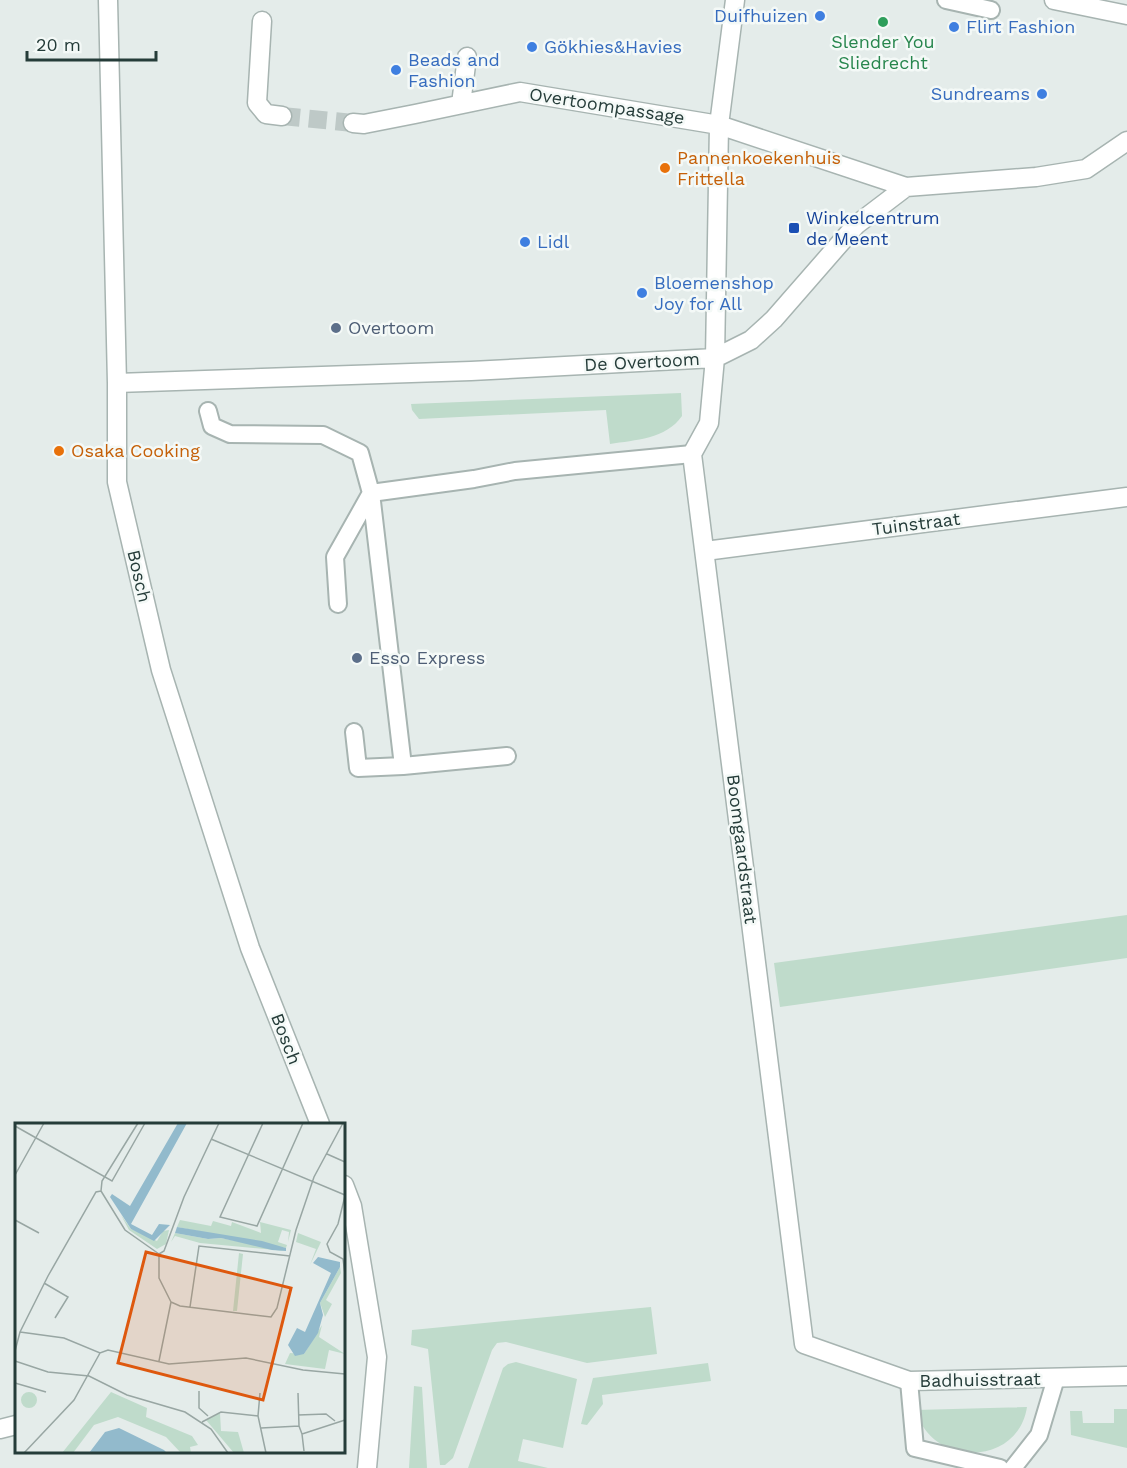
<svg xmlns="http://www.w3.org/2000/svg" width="1127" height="1468" font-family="'Work Sans',sans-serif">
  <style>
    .green { fill: #bfdbcb }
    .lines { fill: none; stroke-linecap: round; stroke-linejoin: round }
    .street-tunnel { stroke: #bec9c7; stroke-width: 18; stroke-dasharray: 18 9; stroke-linecap: butt }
    .lane-casing { stroke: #a7b4b1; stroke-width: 20 }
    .street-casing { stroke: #a7b4b1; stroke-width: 21 }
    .lane { stroke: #fff; stroke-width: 16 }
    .street { stroke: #fff; stroke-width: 18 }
    .shop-dot { fill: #3f7fe0; stroke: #f4f9f7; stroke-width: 2 }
    .leisure-dot { fill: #2e9e5b; stroke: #f4f9f7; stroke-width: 2 }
    .food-dot { fill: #e8710a; stroke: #f4f9f7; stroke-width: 2 }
    .transit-dot { fill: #1a4fb4; stroke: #f4f9f7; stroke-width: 2 }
    .service-dot { fill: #5c6f8a; stroke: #f4f9f7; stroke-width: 2 }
    .labels { text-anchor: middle; stroke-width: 5; stroke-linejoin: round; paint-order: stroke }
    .shop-label { font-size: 18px; fill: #366cbe; stroke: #f4f9f7; text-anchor: start }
    .leisure-label { font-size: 18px; fill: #27864d; stroke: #f4f9f7 }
    .street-label { font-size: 18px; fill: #253c39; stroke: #f4f9f7 }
    .food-label { font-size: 18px; fill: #c56008; stroke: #f4f9f7; text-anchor: start }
    .transit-label { font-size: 18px; fill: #164399; stroke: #f4f9f7; text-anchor: start }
    .service-label { font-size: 18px; fill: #4e5e75; stroke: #f4f9f7; text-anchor: start }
    .inset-road { fill: none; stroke: #98a6a3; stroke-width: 1.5 }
    .view { fill: #de580e; fill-opacity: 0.15; stroke: #de580e; stroke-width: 3 }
    .inset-edge { fill: none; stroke: #253c39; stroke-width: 3 }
  </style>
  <rect width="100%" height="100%" fill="#e4ecea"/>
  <path class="green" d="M681,393l1,23c-16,23 -47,24 -72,28l-4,-34 -187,9 -7,-9 -1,-6z
    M1127,915v43l-347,49 -6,-44z
    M651,1307l6,47 -70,9 -81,-21 -9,1 -5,7 -39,108 -8,7h-5l-12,-116 -17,-4 1,-15z
    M516,1362l61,17 -14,69 -40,-9 -5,22 30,7h-80l35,-100 5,-4z
    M708,1363l3,18 -109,14 1,9 -16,21 -6,-1 12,-46z
    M414,1386l8,1 5,81h-18z
    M1027,1407c-9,60 -96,61 -111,3z
    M1114,1409h13v39l-56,-13 -1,-24h12l1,12h31z"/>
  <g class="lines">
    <path class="street-tunnel" d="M282,116l71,7"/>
    <defs>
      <path id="lane" d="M946,0l45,10
        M208,411l4,15 18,8 93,1 37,18 11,40 32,273 104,-10
        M338,604l-3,-47 36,-64 103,-14 41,-8 177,-17
        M354,732l4,36 45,-2
        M909,1381l6,67 85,20
        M1013,1468l26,-33 17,-57"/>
      <path id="street" d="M108,0l9,383v99l44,188 89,278 70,176
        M735,0l-16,125 -4,233 -6,65 -17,31 112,890 105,37 218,-5
        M1054,0l73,15
        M262,21l-5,82 9,11 16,2
        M461,104l6,-47
        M353,123l11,1 51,-10 105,-22 199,33 187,62
        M117,383l354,-12 244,-13 36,-18 23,-21 82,-94 50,-38 130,-10 50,-8 41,-28
        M705,551l422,-54
        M344,1185l8,21 25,151 -10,111
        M0,1429l16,-4"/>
    </defs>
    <use href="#lane" class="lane-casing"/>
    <use href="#street" class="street-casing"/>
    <use href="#lane" class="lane"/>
    <use href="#street" class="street"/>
  </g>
  <g class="shop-dot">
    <circle cx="820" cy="16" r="6"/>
    <circle cx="954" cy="27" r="6"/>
    <circle cx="532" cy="47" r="6"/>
    <circle cx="396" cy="70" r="6"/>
    <circle cx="1042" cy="94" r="6"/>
    <circle cx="525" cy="242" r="6"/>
    <circle cx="642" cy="293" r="6"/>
  </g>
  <circle class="leisure-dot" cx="883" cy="22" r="6"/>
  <g class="food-dot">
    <circle cx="665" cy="168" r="6"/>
    <circle cx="59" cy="451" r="6"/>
  </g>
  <rect class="transit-dot" x="788" y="222" width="12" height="12" rx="3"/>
  <g class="service-dot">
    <circle cx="336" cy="328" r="6"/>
    <circle cx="357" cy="658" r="6"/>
  </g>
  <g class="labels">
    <g class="shop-label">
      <text x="808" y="22" text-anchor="end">Duifhuizen</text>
      <text x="966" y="33">Flirt Fashion</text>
      <text x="544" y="53">Gökhies&amp;Havies</text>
      <text x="408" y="66">Beads and<tspan x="408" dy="21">Fashion</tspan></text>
      <text x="1030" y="100" text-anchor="end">Sundreams</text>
      <text x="537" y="248">Lidl</text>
      <text x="654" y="289">Bloemenshop<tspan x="654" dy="21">Joy for All</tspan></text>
    </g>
    <g class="leisure-label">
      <text x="883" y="48">Slender You<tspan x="883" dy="21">Sliedrecht</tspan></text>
    </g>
    <g class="street-label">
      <text transform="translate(607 106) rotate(9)" y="6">Overtoompassage</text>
      <text transform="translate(642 362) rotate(-3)" y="6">De Overtoom</text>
      <text transform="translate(916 524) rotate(-7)" y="6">Tuinstraat</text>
      <text transform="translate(139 576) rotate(77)" y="6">Bosch</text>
      <text transform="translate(742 849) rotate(83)" y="6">Boomgaardstraat</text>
      <text transform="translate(286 1039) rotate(69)" y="6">Bosch</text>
      <text transform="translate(980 1380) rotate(-1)" y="6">Badhuisstraat</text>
    </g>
    <g class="food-label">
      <text x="677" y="164">Pannenkoekenhuis<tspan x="677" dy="21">Frittella</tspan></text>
      <text x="71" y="457">Osaka Cooking</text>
    </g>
    <g class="transit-label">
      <text x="806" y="224">Winkelcentrum<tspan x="806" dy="21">de Meent</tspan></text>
    </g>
    <g class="service-label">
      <text x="348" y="334">Overtoom</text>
      <text x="369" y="664">Esso Express</text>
    </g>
  </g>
  <g transform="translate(15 1123)">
    <rect width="330" height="330" fill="#e4ecea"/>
    <path d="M106,92l10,14 26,12 6,-10 6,-1 -3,14 -9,5 -28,-19zM165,97l31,6 2,-5 18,5 1,-4 29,11 -1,-11 31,8 -3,12 1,-10 -7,-2 -4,12 9,3 -1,3 -109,-21zM160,110l33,6 13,-1 65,13 -86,-8 -25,-7 -4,6zM283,110l23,9 -11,23 6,-16 -20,-7zM224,130l4,1 -6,57h-4zM325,144l1,6 -15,27 6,4 -7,13 -5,-14zM307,202l-3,12 26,17 -16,-4 -4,19 -40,-5 5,-11 14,1zM6 277a8 8 0 1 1 16 0a8 8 0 1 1-16 0ZM96,269l36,16 -1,9 46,19 6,9 -8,2 1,6h-10l-15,-16 -48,-20 -24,8 -21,28h-11zM205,290l1,18 17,1 6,21h-10l-28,-33z" fill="#bfdbcb"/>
    <path d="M163,0h9l-56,101 21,11 7,-11 11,1 -16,16 -23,-12 -21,-32 2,-3 18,12zM162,104l85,14 24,7v3l-14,-1 -51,-12 -13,1 -33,-6zM303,134l22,5v5l-20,36 3,12 -5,18 -14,21 -9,2 -7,-11 9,-17 8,4 26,-59 -18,-10zM104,305l45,22 3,3h-78l16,-21z" fill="#92bacc"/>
    <path class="inset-road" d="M248,0l-43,94 37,9 46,-103M0,3l97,55 33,-58M196,16l134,56M312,31l18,8M0,52l29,-52M86,68l24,39 34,24M86,68l1,-10 36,-58M330,73l-7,28 -11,20 3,8 13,7 2,15M0,97l24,13M144,131l5,-3 20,-54 35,-74M29,160l24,14 -13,21M156,179l9,4 91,11 6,-9 19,-78 18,-53 29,-54M175,184l9,-61 91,10M5,209l44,6 36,15 8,-3 61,14 77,-6 57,12 42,4M0,228l5,-19 28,-56 48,-84 5,-1M0,238l33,11 41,4 38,19 58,17 26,17 17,24M144,238l12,-59 -12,-24v-24M0,260l31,9M184,268v17l9,8M245,270l-2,23 8,37M283,270l1,33M283,292l28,-1 9,7M187,299l19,-10 37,4M246,305l38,-2 3,8M289,328l-2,-17 43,-14M9,330l50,-53 26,-47"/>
    <path class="view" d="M131,129l145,36 -28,112 -145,-37z"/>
    <rect width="330" height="330" class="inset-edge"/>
  </g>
  <path d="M27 51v9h129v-9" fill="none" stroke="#253c39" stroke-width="3"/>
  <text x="36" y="51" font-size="18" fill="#253c39" stroke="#f4f9f7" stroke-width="4.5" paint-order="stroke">20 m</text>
</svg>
